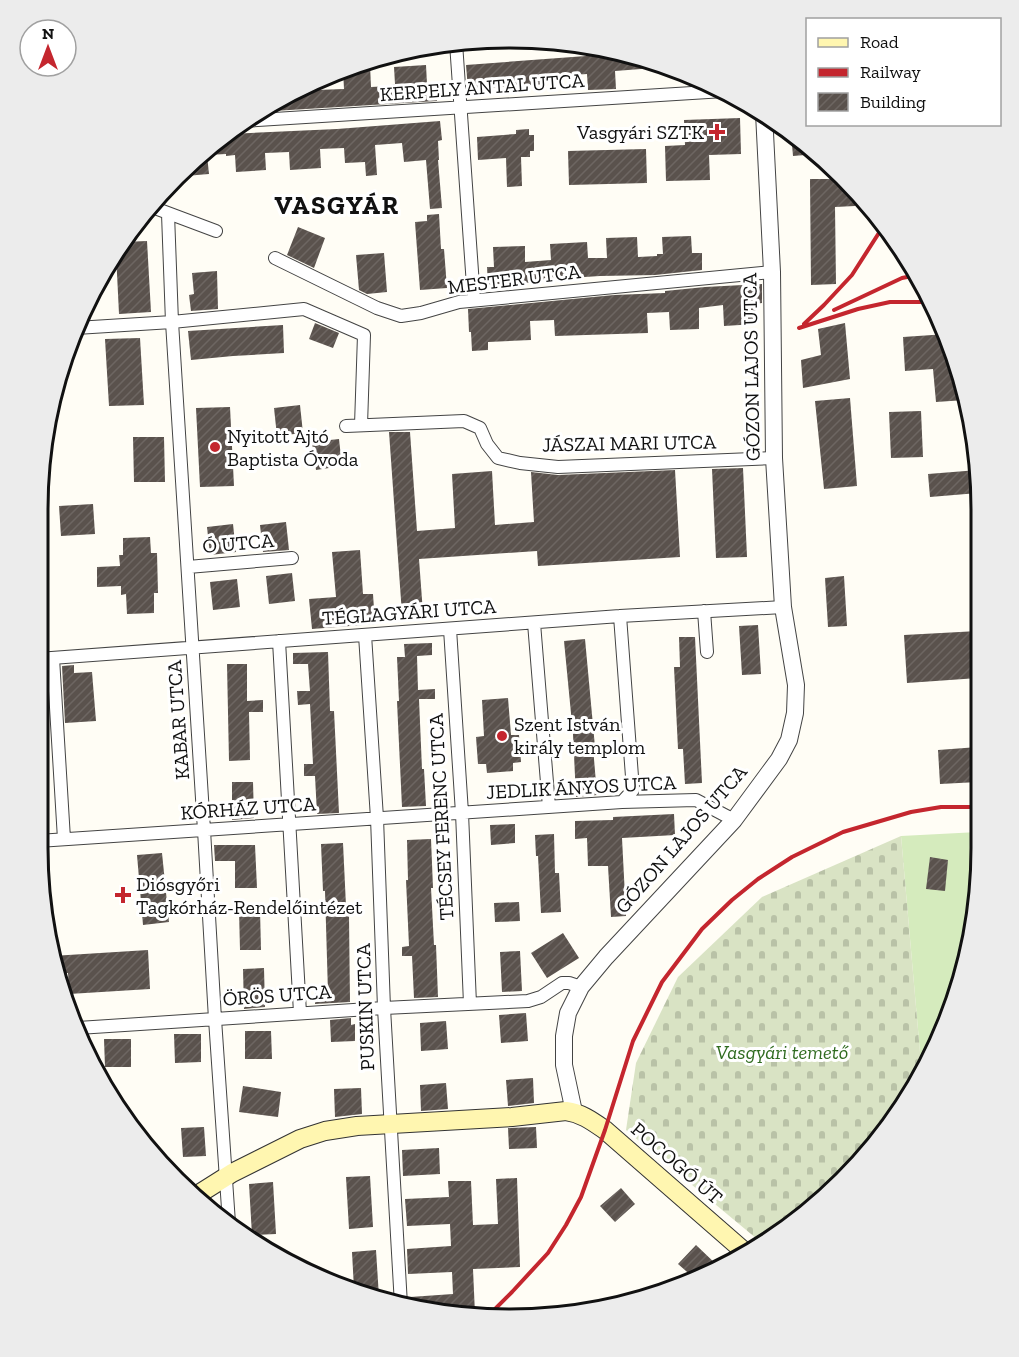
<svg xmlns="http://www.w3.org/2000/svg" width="1019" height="1357" font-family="'Zilla Slab',serif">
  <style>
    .grass { fill: #d5ebbd }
    .cemetery { fill: url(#cemetery-stones) }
    .building { fill: url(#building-hatch) }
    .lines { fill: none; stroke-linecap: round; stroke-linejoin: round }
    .minor-casing { stroke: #444; stroke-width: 14 }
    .tertiary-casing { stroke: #444; stroke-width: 18 }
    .secondary-casing { stroke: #333; stroke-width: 20 }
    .minor { stroke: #fff; stroke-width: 12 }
    .tertiary { stroke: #fff; stroke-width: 16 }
    .secondary { stroke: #fff6b0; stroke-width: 18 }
    .rail { stroke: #c4262e; stroke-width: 4 }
    .poi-dot { fill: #c4262e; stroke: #fff; stroke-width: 2 }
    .labels { text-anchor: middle; stroke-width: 6; stroke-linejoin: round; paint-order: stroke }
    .street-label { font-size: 20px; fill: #111; stroke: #fff }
    .poi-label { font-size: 20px; fill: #111; stroke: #fff; text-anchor: start }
    .park-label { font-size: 20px; font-style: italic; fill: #2f6b1f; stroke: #fff }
    .district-label { font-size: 26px; font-weight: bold; letter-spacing: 1.5px; fill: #111; stroke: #fff }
    .rim { fill: none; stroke: #111; stroke-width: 3 }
  </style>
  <defs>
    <pattern id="cemetery-stones" width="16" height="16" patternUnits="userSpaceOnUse" patternTransform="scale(1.5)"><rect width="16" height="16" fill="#d9e3c4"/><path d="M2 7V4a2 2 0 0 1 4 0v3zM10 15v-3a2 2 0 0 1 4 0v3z" fill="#b9c2a7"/></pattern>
    <pattern id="building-hatch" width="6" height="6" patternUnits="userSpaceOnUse" patternTransform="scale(1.5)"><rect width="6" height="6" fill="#5a524d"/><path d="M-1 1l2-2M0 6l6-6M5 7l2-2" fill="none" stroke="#6d6662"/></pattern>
  </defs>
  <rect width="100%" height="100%" fill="#fffdf5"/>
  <path class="grass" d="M978,832l-1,77 -21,91 -34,75 -21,-239z"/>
  <path class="cemetery" d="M901,836l21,239 -4,9 -75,97 -71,59 -9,4 -137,-114 10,-67 42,-86 84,-80z"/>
  <path class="building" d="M621,52l46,15 -52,4 1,18 -28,1 -1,-16 -41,3 1,7 -79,5 -2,-24 120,-9v-2z
    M370,65l1,22 20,-1v-1l4,-1 -1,-17 32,-2 1,19h10v17l-180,11 33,-18 13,-1 -1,-5 14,-8v10l28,-1 -1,-20 12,-3z
    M740,118l1,36 -32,1 1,25 -44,1 -1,-35 20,-1 -1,-25z
    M440,121l2,19 -4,1 1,19h-1l4,48 -12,1 -4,-49 -22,2 -2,-19 -27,2 2,30 -11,1 -1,-14 -20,1 -1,-15 -24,1 1,19 -31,2 -1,-18 -24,1 1,17 -30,2 -1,-17 -9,1v-2l-19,1 2,19 -24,2 44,-42 108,-5z
    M529,129v6h5v16h-4v6h-9l1,29 -15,1 -1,-29 -28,2 -1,-23 39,-3v-4z
    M791,133l26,21 -24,2z
    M646,149l1,34 -78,2 -1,-34z
    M831,166l12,10 11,13 1,17 -20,1 1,77 -25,1 -1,-106h21z
    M439,214l2,35h3l3,39 -27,2 -5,-68 12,-1v-6z
    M298,227l27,11 -11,30 -27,-13z
    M691,236l1,17h10v17l-47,5 -55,1 -61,4 1,2 -52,3 -1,-18h7l-1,-20 32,-1v16l26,-2 -1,-16 37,-2 1,16h19l-1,-20 31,-1 1,20 19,-1v-2h6l-1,-17z
    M147,241l4,71 -32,2 -3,-61 7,-11z
    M384,253l3,39 -20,2 -8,-4 -3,-35z
    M217,271l1,38 -27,2 -2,-16 5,-1 -2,-21z
    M762,284v19l-7,1 1,20 -32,2 -1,-21 -24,3v21l-29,1 -1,-18 -22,1 1,20 -93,3 -1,-16 -24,1 1,19 -43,2v8l-16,1 -1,-19h-2l-1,-23 146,-14 51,-2v-2l40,-4z
    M315,323l24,10 -6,15 -24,-9z
    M845,323l5,56 -47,9 -2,-28 20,-5 -3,-26z
    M283,325l1,28 -51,3 -42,4 -3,-29z
    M947,334l18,66 -29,2 -3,-33 -28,2 -2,-34z
    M140,338l4,67 -35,1 -4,-67z
    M850,398l7,88 -33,3 -9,-88z
    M300,405l3,28 -26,3 -3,-28z
    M230,407l4,79 -34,1 -4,-79z
    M921,411l2,46 -32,1 -2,-46z
    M389,432h21l7,99 38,-3 -3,-54 40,-3 3,54 39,-3 -3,-50 27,3 117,-5 5,87 -142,9 -1,-15 -118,8 4,54 -21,1z
    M133,437h31l1,45h-31z
    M339,439l3,27 -26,4 -4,-28z
    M743,468l4,89 -31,1 -4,-89z
    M978,470v23l-48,4 -2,-23z
    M93,504l2,30 -34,2 -2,-30z
    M286,522l3,28 -26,2 -3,-27z
    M233,524l3,28 -26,3 -3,-28z
    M150,537l1,16h6l1,40h-4v20l-27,1 -1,-20 -5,1v-9l-24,1v-20l23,-1 -1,-11h4v-17z
    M360,550l3,44h10l2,30 -63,5 -3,-30 27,-2 -4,-45z
    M292,573l3,28 -26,3 -3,-28z
    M844,576l3,50 -19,1 -3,-49z
    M237,579l3,28 -27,3 -3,-28z
    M758,625l3,49 -19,1 -3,-49z
    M978,631v47l-71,5 -3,-48z
    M679,637h16l7,146 -17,1 -2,-35h-5l-4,-82h6z
    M585,639l10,108h-2l4,48 -21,2 -3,-63 -9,-93z
    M432,643v12l-15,1 1,34 17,-1v10h-16l3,70h2l2,37 -24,1 -4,-84 -1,-22h2l-2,-44h8l-1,-13z
    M328,652l2,59h4l5,102 -22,1 -2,-38h-11v-12h9l-3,-60 -12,1 -1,-14h13l-2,-27h-15v-11z
    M227,664h20v37l16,-1v12h-14l1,48 -21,1z
    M74,665v8l18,-1 4,49 -31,2 -3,-57z
    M508,698l3,37h8l2,27 -8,1v8l-26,2 -1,-9h-8l-2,-27 8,-1 -2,-36z
    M978,747v35l-38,2 -2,-34z
    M232,782h21l1,36 -22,2z
    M674,814l1,21 -53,3 4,78 -15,1 -3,-51h-20l-1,-28 -12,1v-18l38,-1v-3z
    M515,824v19l-24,2 -1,-20z
    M554,834l1,39h4l2,39 -20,1 -3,-57h-2l-1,-21z
    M431,839l2,49h-2l3,57h2l2,52 -24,1 -2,-42h-10v-9l7,-1 -3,-66h2l-1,-40z
    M343,843l3,63h2l1,10 1,86 -35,2v-11h13l-3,-102h-2l-2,-47z
    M214,845h41l2,43h-22v-27h-20z
    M162,853l7,69 -26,3 -6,-70z
    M930,857l18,3 -3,31 -19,-2z
    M519,902l1,19 -25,1 -1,-19z
    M239,910h21l1,40h-21z
    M563,933l16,25 -32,20 -16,-25z
    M148,950l2,39 -81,5 -1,-21 -13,1 -1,-4 -2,-14z
    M520,951l2,40 -20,1 -2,-40z
    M264,968l1,39 -21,2 -1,-40z
    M526,1013l2,28 -27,2 -2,-28z
    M351,1018v7l4,-1v17l-24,1 -1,-22z
    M446,1021l2,28 -27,2 -1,-28z
    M245,1031h26l1,28h-27z
    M174,1034h27v28l-26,1z
    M104,1039h27v28h-26z
    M533,1078l1,25 -26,3 -2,-26z
    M446,1083l2,26 -27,2 -1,-26z
    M243,1086l38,6 -3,25 -39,-5z
    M361,1088l1,26 -27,3 -1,-28z
    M204,1127l2,29 -23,1 -2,-29z
    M536,1127l1,21 -28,1 -1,-21z
    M439,1148l1,26 -37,2 -1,-26z
    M370,1176l3,51 -24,2 -3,-52z
    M517,1178l3,89 -47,2 2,45 -58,-4 -6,-2 -1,-11 43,-3 -1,-22 -44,2 -1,-25 44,-3 -1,-22 -43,2 -2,-27 44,-2 -1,-16h23l2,44 25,-1 -2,-45z
    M273,1182l3,52 -24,1 -3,-51z
    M621,1188l14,16 -20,18 -15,-16z
    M696,1245l22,21 -24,12 -16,-14z
    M376,1250l3,47 -25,-8 -2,-37z"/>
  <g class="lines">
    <defs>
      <path id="minor" d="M456,43l18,257
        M243,121l481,-30
        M152,207l64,24
        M168,214l4,108 32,508 11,189 14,204
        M275,258l102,50 24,8 20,-3 38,-11 313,-30
        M76,328l96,-6 132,-13 60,26 -3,90
        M346,426l118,-5 16,7 7,16 11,14 22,5 38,4 216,-9
        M188,567l104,-9
        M704,611l3,41
        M620,616l13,174 -11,12
        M534,623l15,184
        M450,629l12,184 8,191
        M365,635l12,183 7,190 17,297
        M279,641l21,372
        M53,658l11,181
        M38,659l582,-43 163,-9
        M38,841l584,-39 74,-2 38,20
        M78,1028l306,-20 144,-7 13,-4 21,-14h7l12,4"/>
      <path id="tertiary" d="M574,1112l-10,-47v-29l4,-23 13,-26 25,-30 128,-137 45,-61 10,-19 6,-27 1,-28 -13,-78 -9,-149 -2,-186 -8,-159"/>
      <path id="secondary" d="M194,1197l38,-24 68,-34 25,-8 32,-5 155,-9 54,-6c15,2 26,10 39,19l141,123"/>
    </defs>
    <use href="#minor" class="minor-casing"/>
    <use href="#tertiary" class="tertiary-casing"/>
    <use href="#secondary" class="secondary-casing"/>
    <use href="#minor" class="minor"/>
    <use href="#tertiary" class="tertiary"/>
    <use href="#secondary" class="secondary"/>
    <path class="rail" d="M834,310l68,-32 15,-3
      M804,324l20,-19 28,-30 32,-50
      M799,328l59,-19 32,-7h41
      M489,1315l23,-23 36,-39 18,-28 15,-28 24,-67 28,-89 29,-59 40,-53 30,-29 26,-21 34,-22 51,-25 68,-20 30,-5h37"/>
  </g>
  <g class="poi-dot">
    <path d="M714 123h6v6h6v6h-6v6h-6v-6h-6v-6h6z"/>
    <circle cx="215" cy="447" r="6"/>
    <circle cx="502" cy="736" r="6"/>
    <path d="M120 886h6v6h6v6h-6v6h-6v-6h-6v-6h6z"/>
  </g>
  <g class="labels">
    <g class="street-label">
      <text transform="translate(482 87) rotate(-4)" y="7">KERPELY ANTAL UTCA</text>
      <text transform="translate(514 279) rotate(-7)" y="7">MESTER UTCA</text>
      <text transform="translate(751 367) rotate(-91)" y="7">GÓZON LAJOS UTCA</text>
      <text transform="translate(629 443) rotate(-1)" y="7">JÁSZAI MARI UTCA</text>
      <text transform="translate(238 543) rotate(-5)" y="7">Ó UTCA</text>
      <text transform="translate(409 612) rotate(-4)" y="7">TÉGLAGYÁRI UTCA</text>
      <text transform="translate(178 720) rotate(-94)" y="7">KABAR UTCA</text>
      <text transform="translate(581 787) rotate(-3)" y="7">JEDLIK ÁNYOS UTCA</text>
      <text transform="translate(248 808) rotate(-4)" y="7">KÓRHÁZ UTCA</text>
      <text transform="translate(441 817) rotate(-93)" y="7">TÉCSEY FERENC UTCA</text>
      <text transform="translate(681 839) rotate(-49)" y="7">GÓZON LAJOS UTCA</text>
      <text transform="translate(277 995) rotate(-4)" y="7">ÖRÖS UTCA</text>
      <text transform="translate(365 1007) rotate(-92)" y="7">PUSKIN UTCA</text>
      <text transform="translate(677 1163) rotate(41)" y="7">POCOGÓ ÚT</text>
    </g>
    <g class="poi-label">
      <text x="704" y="139" text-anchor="end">Vasgyári SZTK</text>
      <text x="227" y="443">Nyitott Ajtó<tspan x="227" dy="23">Baptista Óvoda</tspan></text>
      <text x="514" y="731">Szent István<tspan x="514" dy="23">király templom</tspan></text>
      <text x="136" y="891">Diósgyőri<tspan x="136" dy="23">Tagkórház-Rendelőintézet</tspan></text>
    </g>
    <g class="park-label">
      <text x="782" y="1059">Vasgyári temető</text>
    </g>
    <g class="district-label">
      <text x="337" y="214">VASGYÁR</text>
    </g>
  </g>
  <path d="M0 0H1019V1357H0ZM509 48H510A461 461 0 0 1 971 509V848A461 461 0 0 1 510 1309H509A461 461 0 0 1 48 848V509A461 461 0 0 1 509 48Z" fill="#ececec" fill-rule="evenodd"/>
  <path class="rim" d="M509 48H510A461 461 0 0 1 971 509V848A461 461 0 0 1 510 1309H509A461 461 0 0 1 48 848V509A461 461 0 0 1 509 48Z"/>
  <rect x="806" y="18" width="195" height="108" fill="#ffffff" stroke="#a0a0a0" stroke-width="1.5"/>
  <rect x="818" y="38" width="30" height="9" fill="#fff6b0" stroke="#a0a0a0" stroke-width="1.5"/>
  <text x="860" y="48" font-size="18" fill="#111111">Road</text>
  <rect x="818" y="68" width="30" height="9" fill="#c4262e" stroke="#a0a0a0" stroke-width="1.5"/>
  <text x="860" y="78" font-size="18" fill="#111111">Railway</text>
  <rect x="818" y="93" width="30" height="18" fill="url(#building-hatch)" stroke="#a0a0a0" stroke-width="1.5"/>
  <text x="860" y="108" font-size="18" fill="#111111">Building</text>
  <g transform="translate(48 48)"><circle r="28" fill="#ffffff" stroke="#a0a0a0" stroke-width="1.5"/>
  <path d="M0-4.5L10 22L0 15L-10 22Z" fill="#c4262e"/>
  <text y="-9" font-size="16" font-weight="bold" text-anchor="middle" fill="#111111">N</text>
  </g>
</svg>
